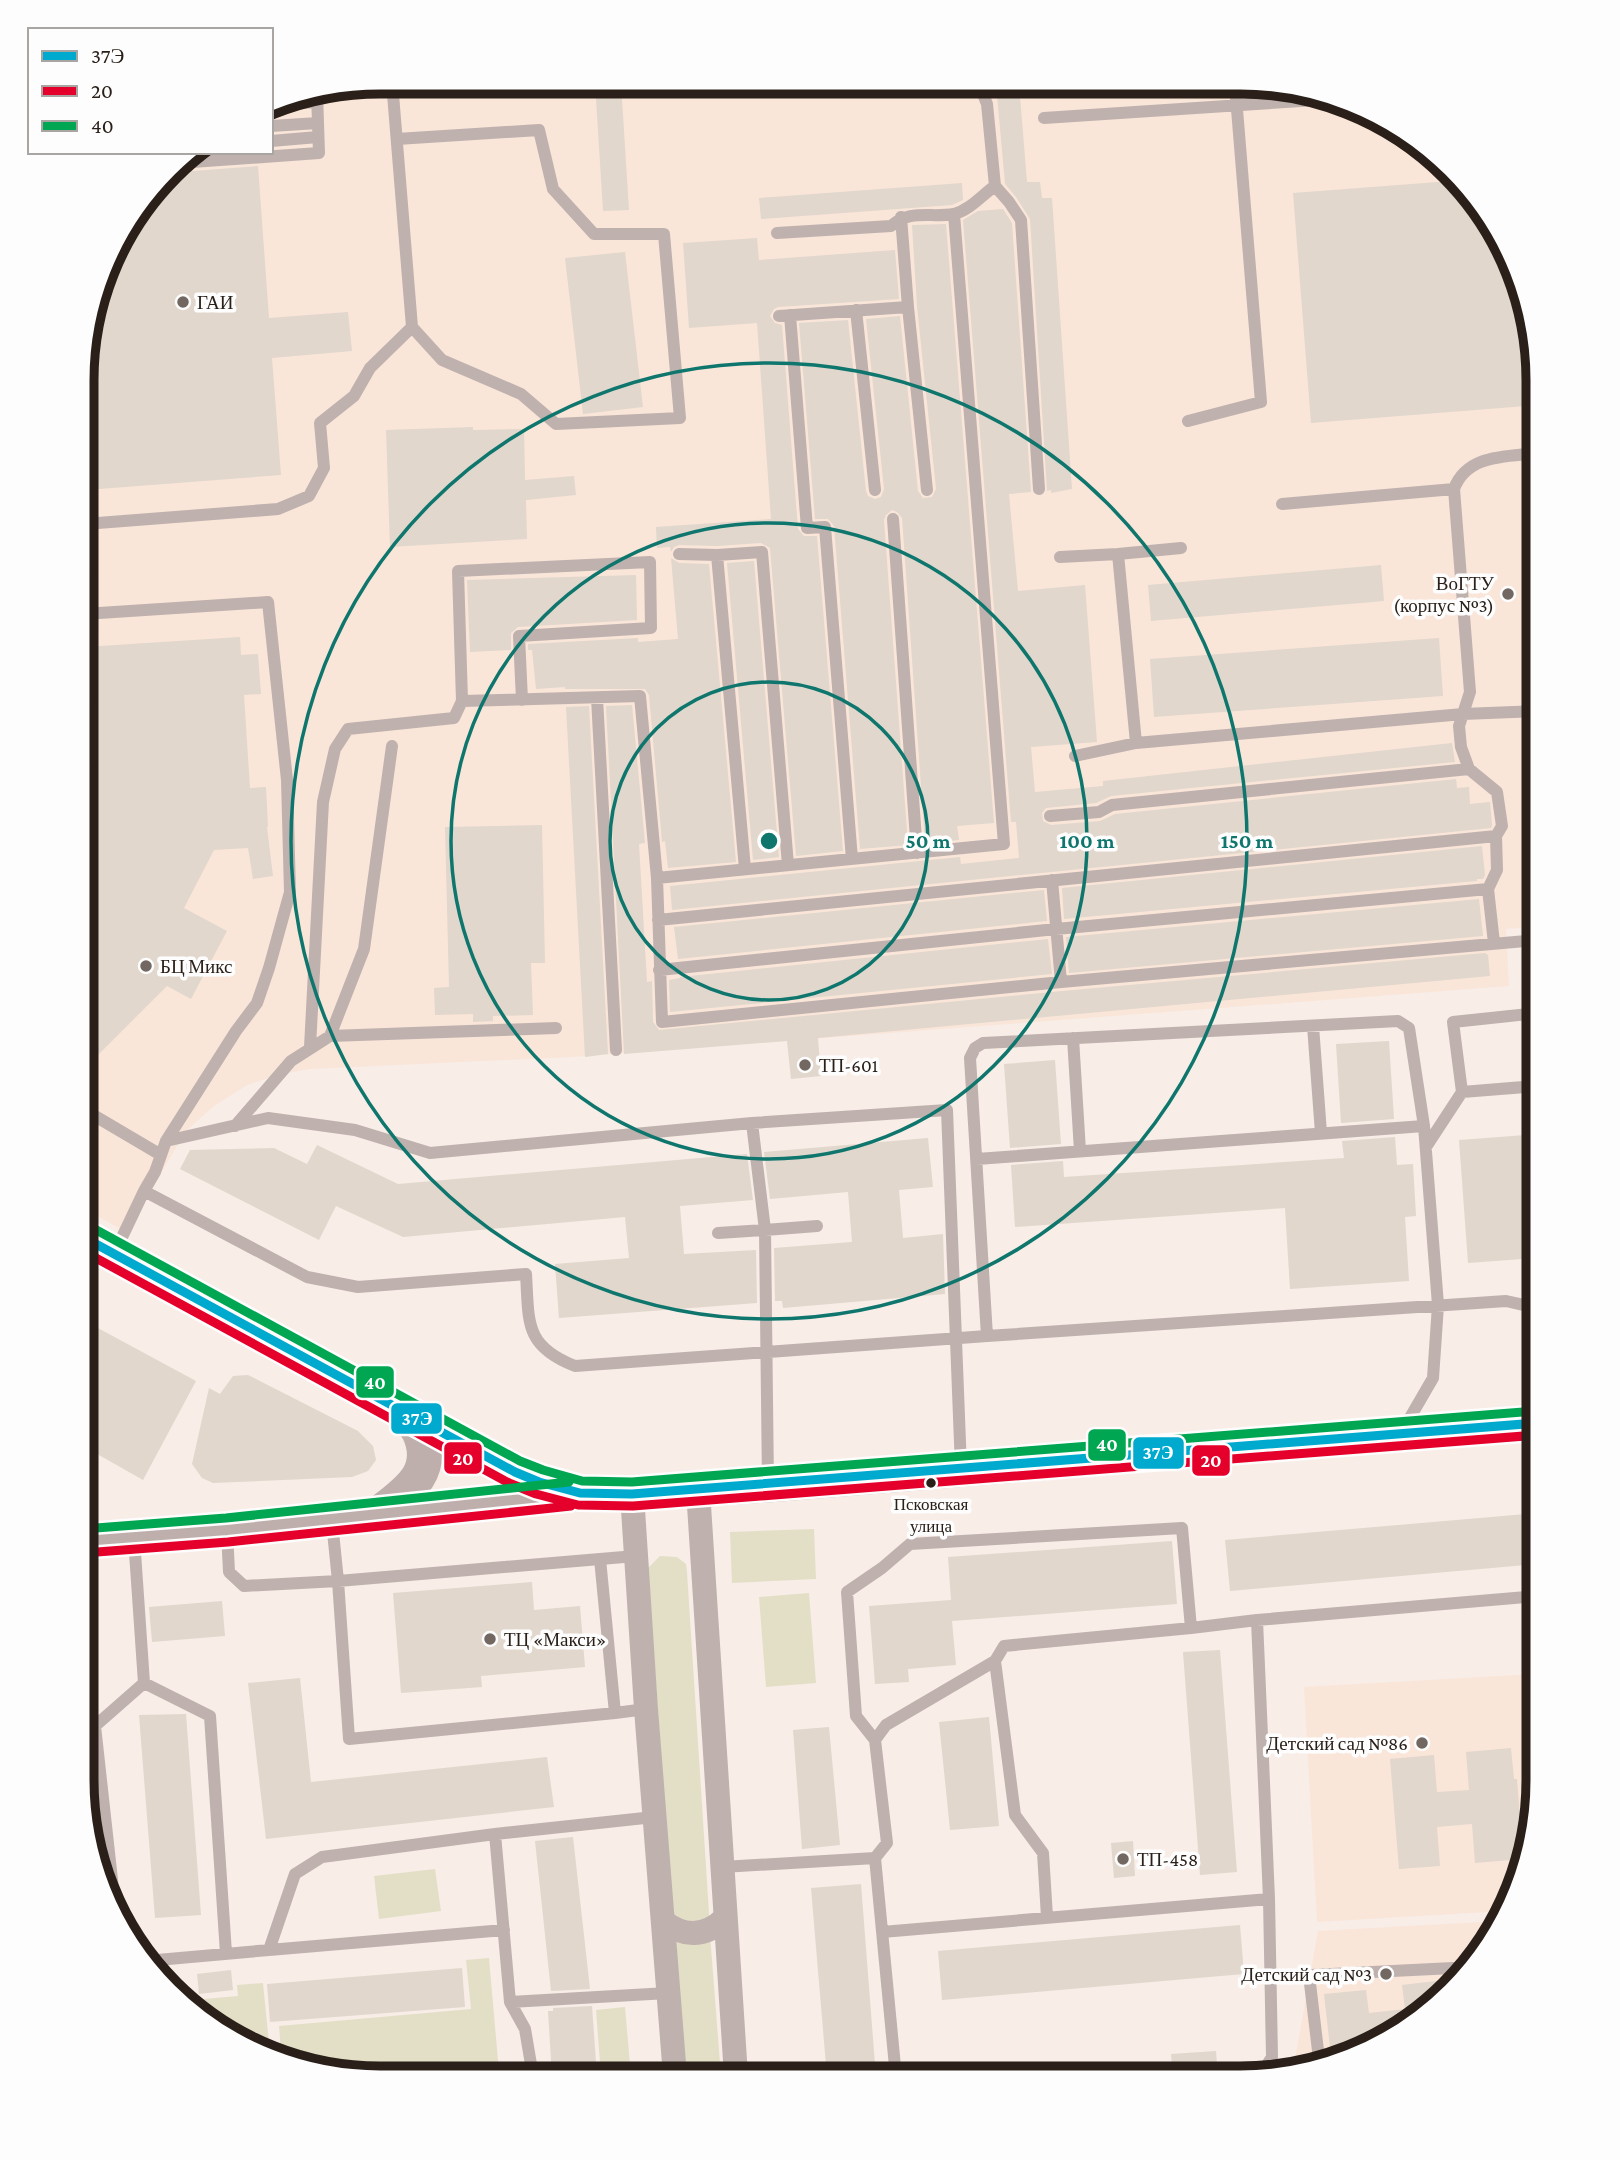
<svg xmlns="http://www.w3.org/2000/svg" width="1620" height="2160" font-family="'Crimson Pro',serif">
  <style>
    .built { fill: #fae5d9 }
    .green { fill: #e3dfc6 }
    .building { fill: #e1d7cc }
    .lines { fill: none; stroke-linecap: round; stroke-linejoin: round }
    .service { stroke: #bfb1ae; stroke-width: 12 }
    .minor { stroke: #bfb1ae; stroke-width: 24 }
    .secondary { stroke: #beafac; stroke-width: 35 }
    .bus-1-casing { stroke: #fdfdfd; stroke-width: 14 }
    .bus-2-casing { stroke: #fdfdfd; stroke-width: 14 }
    .bus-3-casing { stroke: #fdfdfd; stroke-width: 14 }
    .bus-1 { stroke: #00a9ce; stroke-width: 9 }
    .bus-2 { stroke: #e4002b; stroke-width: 9 }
    .bus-3 { stroke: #00a651; stroke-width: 9 }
    .ring { fill: none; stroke: #0f766e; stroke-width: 3.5 }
    .poi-dot { fill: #726861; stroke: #fdfdfd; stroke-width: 2.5 }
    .bus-dot { fill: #2a2019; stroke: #fdfdfd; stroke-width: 2.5 }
    .labels { text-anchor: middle; stroke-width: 7; stroke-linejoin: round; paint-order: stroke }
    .bus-label { font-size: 17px; fill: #2a2019; stroke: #fdfdfd }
    .poi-label { font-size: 19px; fill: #2a2019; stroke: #fdfdfd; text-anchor: start }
    .rim { fill: none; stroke: #2a2019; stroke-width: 9 }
    .centre { fill: #0f766e; stroke: #fdfdfd; stroke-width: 3.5 }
    .ring-label { font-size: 21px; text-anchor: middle; font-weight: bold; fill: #0f766e; stroke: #fdfdfd; stroke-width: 7; stroke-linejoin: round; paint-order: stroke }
    .line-badge { stroke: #fdfdfd; stroke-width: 2.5 }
    .badge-label { font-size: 19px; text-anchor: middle; font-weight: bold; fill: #fff }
  </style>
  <rect width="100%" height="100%" fill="#f8ede7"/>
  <path class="built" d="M381,82l898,3 74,20 68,39 86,104 31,132 -1,546 -31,3 3,57 -936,71 -263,12 -33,6 -30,10 -33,21 -28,25 -60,101 -43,-24 2,-867 37,-109 62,-76 7,-4h80v-46l13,-8z
    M1537,1674v125l-15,77 -18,35 -187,11 -13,-235z
    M1499,1921l-11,24 -52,58 -64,44 -78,18 24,-134z"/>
  <path class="green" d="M1538,751v124l-3,-4 -7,-90 2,-18z
    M814,1529l2,50 -84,4 -2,-51z
    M660,1556l17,1 9,7 1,8 22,341v9l-36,3 -25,-357z
    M809,1593l7,90 -50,4 -7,-90z
    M435,1869l6,42 -62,8 -5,-43z
    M675,1934h35l11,142h-35z
    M489,1958l10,114 -46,4 -111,-1 -61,-23 -2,-26 192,-17 -5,-49z
    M263,1983l6,60 -11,1 -22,-9 -1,-4c-12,1 -20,-3 -29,-11l-2,-21 34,-3 -1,-11z
    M625,2007l6,69h-30l-5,-66z"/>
  <path class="building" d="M595,83h26l8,127 -26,1z
    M996,84h23l8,98h13l2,16h10l20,291 -21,4v-3l-4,1 -17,-272 -14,-22 -11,-13z
    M258,166l11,152 79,-6 4,39 -80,7 9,117 -195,15 -1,-149 37,-109 51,-62 6,2z
    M1451,181l56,67 31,132v25l-227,18 -18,-230z
    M962,183l1,17 -11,5 -191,14 -2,-21z
    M1003,209l9,14 19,269 -22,2 9,97 67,-6 12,157 -66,5 4,45 68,-6v-5l349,-38 3,19 -344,34 -15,7 -50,5 -4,5 1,8 8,4 49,-4 15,-7 341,-35 1,9 12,-1 1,17 20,-2 2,23 -1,3 -819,82 -2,-24 290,-29 1,7 58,-6 -3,-36h-5l-48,-602 15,-9z
    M946,224l48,599 -37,3 2,14 -34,3 -23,-325 -5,-6 -5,-2 -6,5 -2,5 24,325 -48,4 -26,-323 -6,-7h-13l-16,-196 49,-3 18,171 2,5 7,3 6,-2 3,-8 -18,-170 34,-3 18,175 5,7 9,-1 4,-8 -19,-183 -5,-81z
    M757,238l2,22 136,-10 4,49 -121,8 -4,2 -4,7 5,7 7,2 16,204 6,7h13l26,315 -47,5 -26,-308 -9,-5 -44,3 -38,-1 -5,2 -3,5 -1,-5 -13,1 -1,-21 115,-8 -14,-196 -68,5 -6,-85z
    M625,252l18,155 -60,7 -18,-156z
    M473,427v3l51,-1 1,51 49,-4 2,19 -50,5 1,39 -137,8 -4,-117z
    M671,558l8,5 30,1 27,298 -68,6 -3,-27 -3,1 -13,-147 -4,-6h-80v-2l-29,2 -4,-39h-4v-6l110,-6v4l40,-3z
    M754,561l25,296 -26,3 -26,-297z
    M1381,565l3,36 -233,20 -3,-36z
    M636,575l1,45 -119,7 -7,6v17l-41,2 -3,-72z
    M240,637l1,18 17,-1 3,40 -17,1 6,93 16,-1 2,40h-1l6,49 -20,3 -5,-31 -34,2 -30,58 43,23 -36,68 -24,-13 -83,83v-422z
    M1439,638l4,58 -289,21 -4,-58z
    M632,705l13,138 -6,1 8,138 5,-1 1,41 6,8 403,-39 423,-38 3,2 2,21 -672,62 3,38 -30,3 -4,-38 -163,13 -18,-348z
    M589,706l19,348 -23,3 -19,-350z
    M542,825l3,138h-14l2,52 -40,1v5l-20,1v-8l-38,1 -1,-27 15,-1 -4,-160z
    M1482,846l3,29 -2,4h-6v2l-413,38 -2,-31z
    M1044,890l3,31 -369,38 -4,-32z
    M1479,899l4,37 -414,37 -3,-36z
    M1048,939l4,35 -382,38 -1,-32 11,-2v-1z
    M1389,1041l5,78 -53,4 -5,-79z
    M1055,1060l6,84 -51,4 -6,-84z
    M1526,1135l1,8h10v115l-69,5 -9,-123z
    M1395,1137l2,28 16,-1 3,52 -11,1 4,64 -119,8 -5,-81 -270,19 -4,-62 52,-4 1,16 280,-19 -2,-17z
    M928,1138l5,49 -34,3 4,48 40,-4 2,60 -162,14 -1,-7h-7l-1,-53 78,-6 -4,-50 -78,7 -6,-47z
    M317,1145l81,39 349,-30 6,46 -73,6 4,48 72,-4 1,53 -198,15 -4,-54 74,-6 -4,-41 -222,20 -67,-31 -17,34 -139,-71 10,-19 84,-2 33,16z
    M83,1320l113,61 -53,99 -60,-34z
    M248,1375l110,56 15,15 3,14 -8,11 -16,6 -139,6 -11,-5 -10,-14 17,-76 11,6 13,-18z
    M1537,1513v51l-307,27 -5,-51z
    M1172,1541l5,63 -225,17 4,44 -48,4 1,13 -34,2 -6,-78 82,-6 -3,-43z
    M532,1582l2,28 46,-4 5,61 -104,9 1,11 -81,6 -8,-100z
    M222,1601l3,35 -73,6 -3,-35z
    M1220,1650l17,222 -37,3 -17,-223z
    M300,1678l11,104 236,-25 7,50 -288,32 -18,-156z
    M186,1714l15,201 -46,3 -16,-203z
    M989,1717l10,109 -49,4 -11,-108z
    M829,1727l11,118 -38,4 -9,-119z
    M1511,1748l3,31h3l6,80 -48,4 -3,-39 -35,3 3,39 -41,3 -9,-110 44,-4 3,37 32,-2 -3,-38z
    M573,1837l17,152 -39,2 -16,-150z
    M1133,1841l2,35 -21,2 -3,-35z
    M861,1884l15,193h-49l-16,-189z
    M1240,1925l4,49 -302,26 -4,-49z
    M462,1968l3,39 -195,15 -3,-38z
    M231,1970l2,20 -34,4 -2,-20z
    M1444,1980l2,13 -10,10 -44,30 -21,3 1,11 -41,9 -7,-62 42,-4 3,23 36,-4 -3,-24z
    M592,2006l5,70h-45l-4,-65h5v-3z
    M1216,2051l2,27h-45l-2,-24z"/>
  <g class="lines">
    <path class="service" d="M392,82l20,245 30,33 79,34 35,30 124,-6 -16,-184h-70l-41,-45 -14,-59 -142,9
      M274,104l43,-2
      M1044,118l288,-19
      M271,126l47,-3
      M271,141l47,-4
      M178,163l141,-10 -2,-60
      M995,186l14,16 12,18 18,269
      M901,217l7,90 19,183
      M777,233l114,-7c19,-17 39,-8 63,-12 16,-4 28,-19 41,-28l-8,-82 -8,-20
      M856,310l19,180
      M790,315l17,213 18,-1 27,332
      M779,316l129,-9
      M1188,421l73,-19 -26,-317
      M1282,504l172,-15
      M893,519l24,334
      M85,524l193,-15 31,-13 15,-28 -4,-45 34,-27 16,-28 42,-41
      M1181,548l-63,6 18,189 327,-29 75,-3
      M679,554l38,1 45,-3 26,313
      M717,555l28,314
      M1060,557l58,-3
      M84,614l184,-12 19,178 3,112 -21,76 -12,35 -21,28 -70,110 -11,31 -11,19
      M597,698l19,352
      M462,701l178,-5 17,182 5,144 399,-40 476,-42
      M1075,756l61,-13
      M1050,816l49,-4 13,-7 357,-36
      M657,878l347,-34 -50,-630
      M1052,880l9,102
      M658,920l838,-84
      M1494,943l-6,-54 9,-19 -1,-34 6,-10 -5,-34 -28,-23 -8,-22 -2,-21 11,-34 -16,-203c13,-35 52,-32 84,-36
      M659,970l397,-41 432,-40
      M1313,1026l8,107
      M330,1036l226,-8
      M1073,1038l7,113
      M310,1047l13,-245 12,-53 13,-20 106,-11 8,-17 -4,-130 192,-9 1,66 -132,8 3,64
      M1462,1092l75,-6
      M83,1109l78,46
      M752,1123l195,-13 14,358
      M235,1126l56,-65 39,-25 34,-87 28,-203
      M166,1141l102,-23 87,12 75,23 322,-30 13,107 -47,3
      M1426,1147l36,-55 -9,-70 84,-9
      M977,1159l447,-33
      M115,1252l29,-61 163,86 51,10 168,-13c3,48 -2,72 49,92l412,-30 -17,-278 5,-10 8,-5 415,-22 11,7 15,98 14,179 -5,73 -29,50
      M987,1336l519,-35 31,7
      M768,1484l-3,-254 52,-4
      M332,1522l6,59 262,-22 15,154 31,-4
      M227,1532l2,40 15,14 94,-5 11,158 266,-26
      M600,1559l36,-3
      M1257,1620l12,279 3,158 -10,16
      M995,1661l20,154 28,38 4,64
      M144,1683l66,33 16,237
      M875,1740l-19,-24 -9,-124 35,-24 28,-24 272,-16 9,100
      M82,1766l17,-2
      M495,1834l159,-17
      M722,1867l153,-9
      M116,1916l-21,-190 49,-43 -10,-145
      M882,1932l387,-33
      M269,1950l235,-20
      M146,1961l123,-11 26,-76 27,-17 173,-23 15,168 15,27 8,47
      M1309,1975l10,84
      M1271,1977l182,-9 11,4
      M510,2002l158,-9
      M896,2077l-21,-219 12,-15 -12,-103 11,-15 109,-64 9,-15 187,-18 66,-8 280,-24"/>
    <path class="minor" d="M698,1490l38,586
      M632,1494l14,215 29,367
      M663,1921c21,17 43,16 62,-3"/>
    <path class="secondary" d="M83,1237l432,235 24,10 28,8
      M378,1514c27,-21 60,-41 41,-82 -4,-8 -12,-15 -17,-22
      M83,1541l144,-11 353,-37 52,1 136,-9 769,-62"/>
    <defs>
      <path id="bus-1" d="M83,1237l432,235 24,10 41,11 52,1 905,-71"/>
      <path id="bus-2" d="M83,1251l426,232 27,11 42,11 55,1 904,-71
        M84,1553l144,-11 343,-36"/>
      <path id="bus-3" d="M89,1226l431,235 23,9 39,11 50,1 904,-71
        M83,1529l143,-11 343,-36"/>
    </defs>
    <use href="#bus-1" class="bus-1-casing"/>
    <use href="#bus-2" class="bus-2-casing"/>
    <use href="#bus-3" class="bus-3-casing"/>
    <use href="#bus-1" class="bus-1"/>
    <use href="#bus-2" class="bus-2"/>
    <use href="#bus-3" class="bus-3"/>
  </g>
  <g class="ring">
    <circle cx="769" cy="841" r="159"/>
    <circle cx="769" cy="841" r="318"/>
    <circle cx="769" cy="841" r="478"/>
  </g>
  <g class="poi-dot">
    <circle cx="183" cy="302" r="7"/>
    <circle cx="1508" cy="594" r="7"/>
    <circle cx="146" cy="966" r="7"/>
    <circle cx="805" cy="1065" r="7"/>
    <circle cx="490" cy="1639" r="7"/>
    <circle cx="1422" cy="1743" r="7"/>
    <circle cx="1123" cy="1859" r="7"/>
    <circle cx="1386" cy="1974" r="7"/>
  </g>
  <circle class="bus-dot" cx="931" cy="1483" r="6"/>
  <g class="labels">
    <g class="bus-label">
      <text x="931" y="1510">Псковская<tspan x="931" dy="22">улица</tspan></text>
    </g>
    <g class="poi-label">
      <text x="197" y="309">ГАИ</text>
      <text x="1494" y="590" text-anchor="end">ВоГТУ<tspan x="1494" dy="22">(корпус №3)</tspan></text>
      <text x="160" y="973">БЦ Микс</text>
      <text x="819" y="1072">ТП-601</text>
      <text x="504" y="1646">ТЦ «Макси»</text>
      <text x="1408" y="1750" text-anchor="end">Детский сад №86</text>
      <text x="1137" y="1866">ТП-458</text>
      <text x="1372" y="1981" text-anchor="end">Детский сад №3</text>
    </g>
  </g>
  <path d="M0 0H1620V2160H0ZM380 94H1240A286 286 0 0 1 1526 380V1780A286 286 0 0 1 1240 2066H380A286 286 0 0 1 94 1780V380A286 286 0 0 1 380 94Z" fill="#fdfdfd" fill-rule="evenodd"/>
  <path class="rim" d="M380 94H1240A286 286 0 0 1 1526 380V1780A286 286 0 0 1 1240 2066H380A286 286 0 0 1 94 1780V380A286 286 0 0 1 380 94Z"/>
  <circle cx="769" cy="841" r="10" class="centre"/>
  <g class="ring-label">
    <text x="928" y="848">50 m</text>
    <text x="1087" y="848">100 m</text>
    <text x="1247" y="848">150 m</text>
  </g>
  <g class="line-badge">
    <rect x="355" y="1365" width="40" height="34" rx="7" fill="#00a651"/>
    <rect x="390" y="1402" width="53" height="33" rx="7" fill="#00a9ce"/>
    <rect x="1087" y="1428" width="40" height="34" rx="7" fill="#00a651"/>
    <rect x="1132" y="1436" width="53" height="34" rx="7" fill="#00a9ce"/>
    <rect x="443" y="1441" width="40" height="34" rx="7" fill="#e4002b"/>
    <rect x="1191" y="1444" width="40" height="33" rx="7" fill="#e4002b"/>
  </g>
  <g class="badge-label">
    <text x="375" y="1389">40</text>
    <text x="417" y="1425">37Э</text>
    <text x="1107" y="1451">40</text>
    <text x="1158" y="1459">37Э</text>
    <text x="463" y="1465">20</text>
    <text x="1211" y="1467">20</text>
  </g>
  <rect x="28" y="28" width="245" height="126" fill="#fdfdfd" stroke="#a9a5a2" stroke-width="2"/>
  <rect x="42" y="51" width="35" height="10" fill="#00a9ce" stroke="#a9a5a2" stroke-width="2"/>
  <text x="91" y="63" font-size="21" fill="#2a2019">37Э</text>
  <rect x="42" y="86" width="35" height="10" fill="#e4002b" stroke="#a9a5a2" stroke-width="2"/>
  <text x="91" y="98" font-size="21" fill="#2a2019">20</text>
  <rect x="42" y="121" width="35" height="10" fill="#00a651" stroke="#a9a5a2" stroke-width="2"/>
  <text x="91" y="133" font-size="21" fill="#2a2019">40</text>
</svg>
